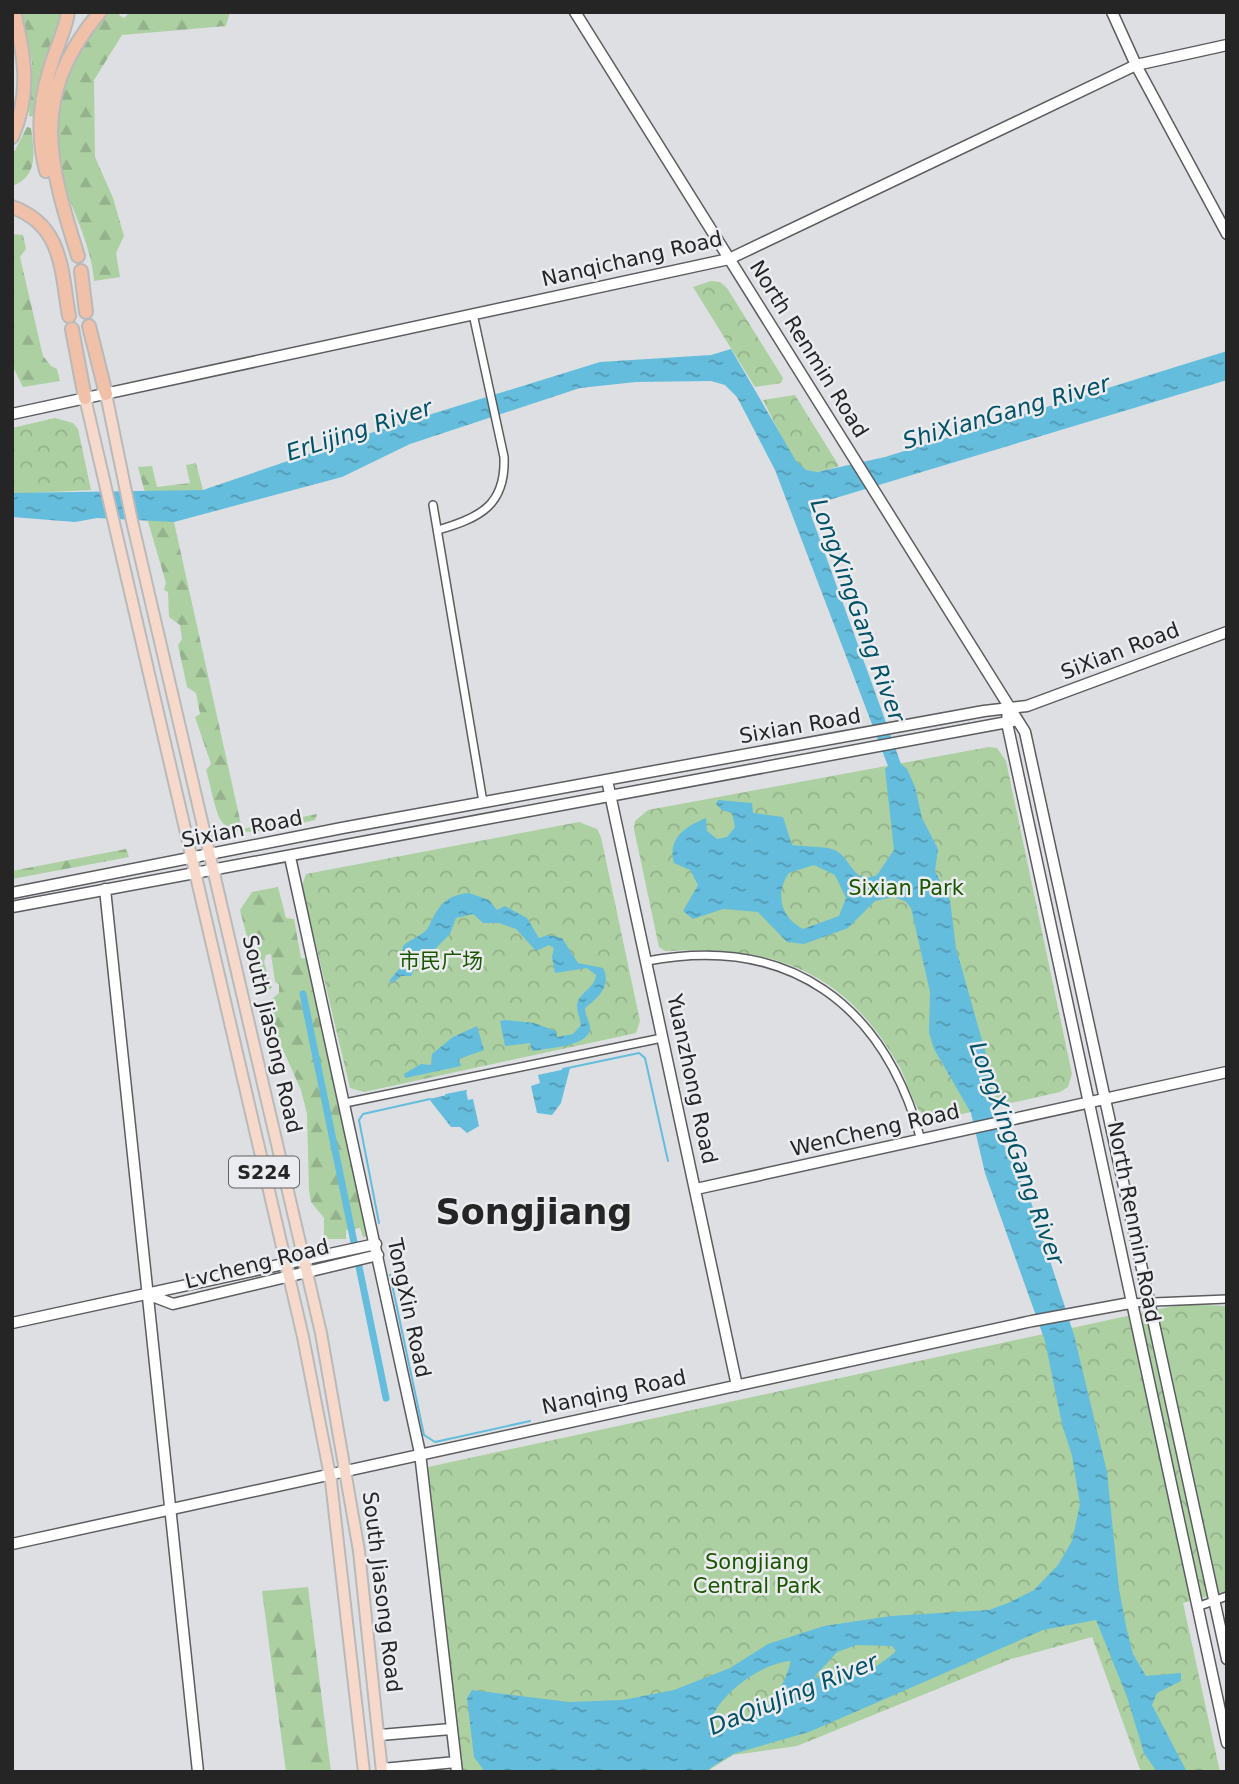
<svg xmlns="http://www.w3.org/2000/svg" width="1239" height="1784" font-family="'DejaVu Sans','Noto Sans SC',sans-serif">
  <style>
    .forest { fill: url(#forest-firs) }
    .park { fill: url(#park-crowns) }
    .water { fill: url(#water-ripples); fill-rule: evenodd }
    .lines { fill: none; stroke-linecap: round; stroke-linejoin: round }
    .stream { stroke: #64bddd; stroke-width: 2 }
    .canal { stroke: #64bddd; stroke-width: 7 }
    .street-casing { stroke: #5c5d60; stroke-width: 10 }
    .secondary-casing { stroke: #5c5d60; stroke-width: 13 }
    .primary-casing { stroke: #b9b9ba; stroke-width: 14 }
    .highway-casing { stroke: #b9b9ba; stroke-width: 16 }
    .street { stroke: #fff; stroke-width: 7 }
    .secondary { stroke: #fff; stroke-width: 10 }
    .primary { stroke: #f7d9cb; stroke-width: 10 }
    .highway { stroke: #f1c0a8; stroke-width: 12 }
    .labels { text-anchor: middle; stroke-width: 5; stroke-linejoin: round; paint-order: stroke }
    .shield { fill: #ebecf0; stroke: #606163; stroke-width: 2 }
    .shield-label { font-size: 19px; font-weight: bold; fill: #252526 }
    .street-label { font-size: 21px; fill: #252526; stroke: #ebecf0 }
    .park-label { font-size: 21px; fill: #1a5500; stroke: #ebecf0 }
    .water-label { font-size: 23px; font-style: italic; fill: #015167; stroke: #ebecf0 }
    .town-label { font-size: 35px; font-weight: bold; fill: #252526; stroke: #ebecf0 }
  </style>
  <defs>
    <pattern id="forest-firs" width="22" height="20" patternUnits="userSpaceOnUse" patternTransform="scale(1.75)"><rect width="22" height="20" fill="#acd0a2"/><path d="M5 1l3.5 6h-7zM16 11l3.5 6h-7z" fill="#94b28b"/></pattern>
    <pattern id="park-crowns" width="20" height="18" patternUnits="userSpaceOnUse" patternTransform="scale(1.75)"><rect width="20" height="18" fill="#acd0a2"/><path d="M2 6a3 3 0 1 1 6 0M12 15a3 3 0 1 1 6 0" fill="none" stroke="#94b28b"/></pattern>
    <pattern id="water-ripples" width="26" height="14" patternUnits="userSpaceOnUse" patternTransform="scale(1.75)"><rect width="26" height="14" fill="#64bddd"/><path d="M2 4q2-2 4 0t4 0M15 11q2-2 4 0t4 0" fill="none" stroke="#5299b3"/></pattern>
  </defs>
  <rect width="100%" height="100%" fill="#dddfe2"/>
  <path class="forest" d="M20,12h47l-33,105 -5,-1 3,-54z
    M109,12h12l-2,3 5,3 6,-6h100l-4,14 -104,9 -28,45 1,77 18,41 11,38 -8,17 4,24 -26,4c-3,-43 -30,-82 -37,-125 -9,-49 17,-110 52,-144z
    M27,127l4,1c3,24 8,48 -19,58v-30z
    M12,234l11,1 3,14 -6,8 23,99 8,10 6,3 3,12 -37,6 -9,-18z
    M196,463l7,27 -58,3 -7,-26 14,-1 5,21 33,-4 -4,-18z
    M147,518l27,4 68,307 75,-15 -2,6c-23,4 -77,23 -93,2 -7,-9 -12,-40 -16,-52l5,-6 -16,-47 5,-3 -4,-21 -9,-6 -9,-42 4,-6 -2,-14 -11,-8 -1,-25 -4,-2 2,-7z
    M126,849l3,8 -117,22v-8z
    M278,887l8,31 8,1 7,39 7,1 59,278h-4l-3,-9 -14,2v9h-22v-21l-13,-16 -2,-12 -2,-76 -6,-24 -25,-56 -5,-34 8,-7v-9l-4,-2 -4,-28 -5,1 -2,7 8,26 -4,2 -6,-4 -3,-20 -7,-7 7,2 2,-7 -8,-12 -5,-1 -8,-31 12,-18z
    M308,1587l23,185h-45l-24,-181z"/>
  <path class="park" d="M711,281l9,1 7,6 56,90 -2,5 -26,4 -62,-100z
    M795,395l44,71c-10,3 -23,9 -33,4 -16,-8 -34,-54 -43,-70z
    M55,418l18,5 5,6 13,61 -79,4v-66z
    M989,747l8,1 9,13 66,313 -4,13 -8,5 -129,29c-17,-7 -23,-40 -32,-55 -55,-97 -127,-121 -234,-115l-6,-4 -25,-118 1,-8 13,-11z
    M579,822l18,7 4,8 39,184 -4,12 -272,59 -14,-4 -48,-202 4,-12z
    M1183,1304l44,2v285l-44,12 37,169h-79l-49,-135 -81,22 -214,87 -64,9 -27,17h-243l-9,-53 -26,-252z"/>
  <path class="water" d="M731,349l65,112 10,9 11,2 68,-15 342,-106v29l-398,120 -14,7 -4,8 90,249 6,5 8,18 7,31 16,31 -3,22 15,29 6,48 33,117 9,67 33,70 43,133 33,137 12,117 7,37 7,28 13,22 35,-3v8l-24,12 -5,12 35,67h-30l-13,-19 -17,-56 -31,-77 -53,10 -234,102 -76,22 -29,18h-219l-11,-15 -7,-59 5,-8 97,12 54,-2 51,-10 56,-22 38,-24 56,-18 67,-10 98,-6 19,-7 26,-13 24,-25 14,-24 8,-37 -8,-48 -10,-32 -17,-83 -60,-168 -14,-60 -37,-64 -5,-16 1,-41 -19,-84 -6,-7 -12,-4 -18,4 -27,27 -44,16 -17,-2 -29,-30 -35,-3 -30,10 -10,-8 15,-26 -8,-15 -16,-7c-7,-25 12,-37 32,-45l1,13 10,8 10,-2 8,-10 -3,-14 -10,-3 -6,-6 2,-4 34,3 1,10 30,4 9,28c11,2 30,1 40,4 20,6 19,37 45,26l17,-25 -9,-81 3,-3 -113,-296 -38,-73 -12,-12 -14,-4 -75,1 -56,6 -170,56 -68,33 -168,45 -77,-4 -22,4 -63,-5v-24l191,-3 161,-55 236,-73 111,-7zM814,865l21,10 11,23 -7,18 -36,13c-23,-12 -28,-36 -14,-56zM857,1645l35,1 4,5c-27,24 -47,32 -82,26l23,-25zM791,1661c-13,44 -35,67 -83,68 6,-32 52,-66 83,-68z
    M469,893l20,7 8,10 8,-4 22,12 12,20 9,-3 14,3 16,25 25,5c9,18 -5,30 -18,40 0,8 6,15 5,22 -4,17 -43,18 -58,21l-2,-8 -25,3 -5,-25 5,-1 29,3 22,8 1,6 16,-3 8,-9c-1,-7 -4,-13 -4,-19 1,-14 18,-17 19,-31l-9,-7 -32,5 -3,-16 2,-9 -5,-3 -13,6 -20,-22 -17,-6h-16l-10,-9 -17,4 -6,16 -14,14 -7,14 -11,1 -7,13h-10l-8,7 -4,-2 11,-13 3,-22c7,-7 22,-11 26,-20 9,-19 16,-31 40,-33z
    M477,1026l7,24 -25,9 2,7 -56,12 -1,-4 17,-10 10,1 1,-11 21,-17z
    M570,1068l-9,35 -9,12 -15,-2 -6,-27 9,-3 -2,-8z
    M466,1091l2,9 5,-1 6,27 -12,7 -7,-6h-9l-22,-28z"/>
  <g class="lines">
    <path class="stream" d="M563,1069l76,-16 6,5 23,103
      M446,1095l20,-4
      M379,1223l-20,-103 4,-6 67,-15
      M390,1275l34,160 11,7 95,-21"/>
    <path class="canal" d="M303,994l83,404"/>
    <defs>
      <path id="street" d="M433,505l50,297
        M438,530c42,-12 68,-25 66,-73l-31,-143
        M647,961c142,-27 237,43 274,179
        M345,1103l317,-65
        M1130,1303l97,-4
        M1197,1607l30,-11"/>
      <path id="secondary" d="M575,12l450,720 202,927
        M1112,12l24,53 91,169
        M12,414l717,-155 407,-194 91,-20
        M1008,708l-1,15 220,1020
        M607,780l130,606
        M290,857l130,596 37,319
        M105,889l93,883
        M12,893l330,-65 642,-117 43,-5 200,-74
        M12,907l1001,-186
        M696,1189l531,-117
        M147,1294l26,10 205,-49
        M12,1323l364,-79
        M12,1544l1020,-223 98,-18
        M380,1735l71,-6
        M382,1769l74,-7"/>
      <path id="primary" d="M106,394l26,127 189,812 38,218 23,221
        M85,398l218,939 28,144 33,291"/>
      <path id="highway" d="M12,137c19,-43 13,-80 2,-125
        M46,171c-10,-39 -6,-74 7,-112 5,-15 13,-31 15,-47
        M12,207c51,18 49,63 57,109
        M78,256c-30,-95 -49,-160 22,-244
        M81,271l5,41
        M89,326l17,68
        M72,329l13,69"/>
    </defs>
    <use href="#street" class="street-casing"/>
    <use href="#secondary" class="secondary-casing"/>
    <use href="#primary" class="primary-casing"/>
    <use href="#highway" class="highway-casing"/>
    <use href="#street" class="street"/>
    <use href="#secondary" class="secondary"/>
    <use href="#primary" class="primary"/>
    <use href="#highway" class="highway"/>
  </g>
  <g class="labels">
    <rect class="shield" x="229" y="1156.5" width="70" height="31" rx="5"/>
    <g class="shield-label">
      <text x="264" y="1179">S224</text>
    </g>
    <g class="street-label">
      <text transform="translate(632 259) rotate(-13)" y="7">Nanqichang Road</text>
      <text transform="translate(809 349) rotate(58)" y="7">North Renmin Road</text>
      <text transform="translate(1120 651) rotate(-21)" y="7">SiXian Road</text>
      <text transform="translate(800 726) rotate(-10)" y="7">Sixian Road</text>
      <text transform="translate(242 829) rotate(-11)" y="7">Sixian Road</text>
      <text transform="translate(272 1034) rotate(77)" y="7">South Jiasong Road</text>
      <text transform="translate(692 1079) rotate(78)" y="7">Yuanzhong Road</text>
      <text transform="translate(875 1130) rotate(-13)" y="7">WenCheng Road</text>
      <text transform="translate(1134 1222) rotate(79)" y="7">North Renmin Road</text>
      <text transform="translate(257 1264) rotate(-14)" y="7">Lvcheng Road</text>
      <text transform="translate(409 1308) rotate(78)" y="7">TongXin Road</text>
      <text transform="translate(614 1392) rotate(-12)" y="7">Nanqing Road</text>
      <text transform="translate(382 1592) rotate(83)" y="7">South Jiasong Road</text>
    </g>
    <g class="park-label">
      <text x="906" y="895">Sixian Park</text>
      <text x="441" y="968">市民广场</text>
      <text x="757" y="1569">Songjiang<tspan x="757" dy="24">Central Park</tspan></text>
    </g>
    <g class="water-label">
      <text transform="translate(1006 412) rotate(-16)" y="8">ShiXianGang River</text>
      <text transform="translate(359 430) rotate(-18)" y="8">ErLijing River</text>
      <text transform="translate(858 610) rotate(70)" y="8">LongXingGang River</text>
      <text transform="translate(1017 1153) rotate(70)" y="8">LongXingGang River</text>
      <text transform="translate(793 1694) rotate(-22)" y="8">DaQiuJing River</text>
    </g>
    <g class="town-label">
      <text x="534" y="1224">Songjiang</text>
    </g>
  </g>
  <rect width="1239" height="1784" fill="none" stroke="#252526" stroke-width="28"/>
</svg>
